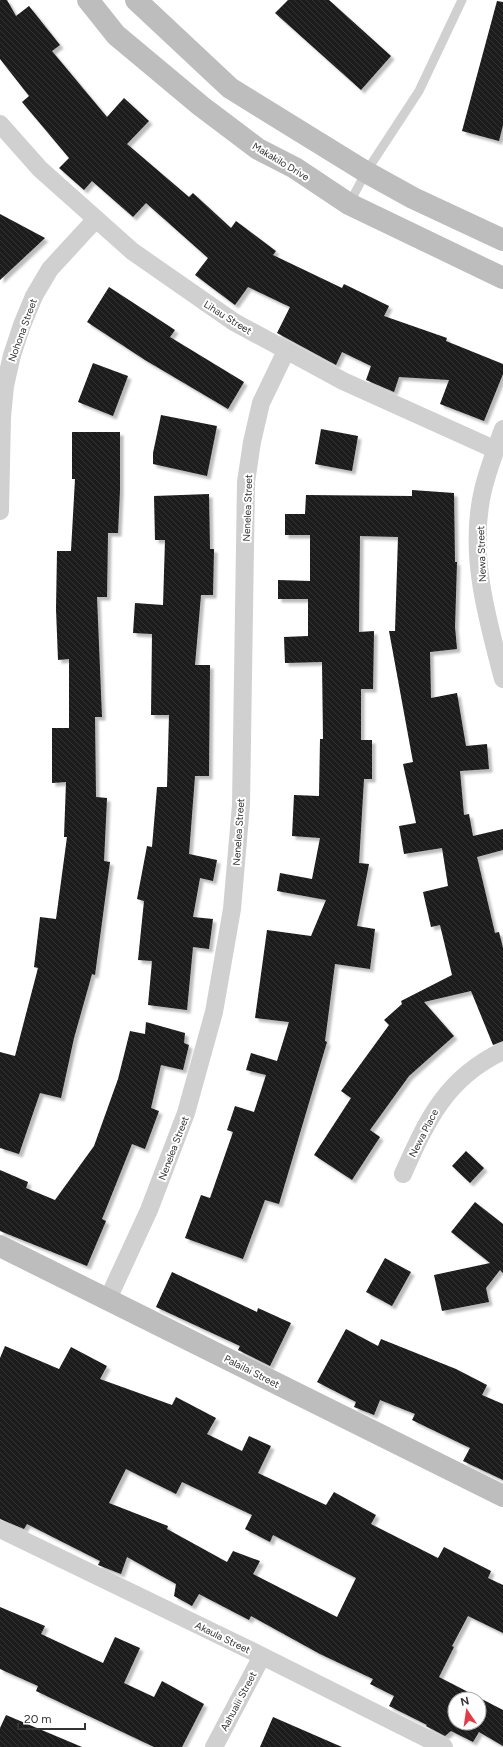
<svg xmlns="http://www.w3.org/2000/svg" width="503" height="1747" font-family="Figtree,sans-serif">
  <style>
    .building { fill: url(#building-back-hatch); fill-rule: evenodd; filter: url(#shadow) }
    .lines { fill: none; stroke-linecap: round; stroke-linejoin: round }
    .lane { stroke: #d0d0d0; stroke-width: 9 }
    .street { stroke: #d0d0d0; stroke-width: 18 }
    .secondary { stroke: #bdbdbd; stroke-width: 22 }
    .labels { text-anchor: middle; stroke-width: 4; stroke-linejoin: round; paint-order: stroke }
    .street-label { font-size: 10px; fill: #333; stroke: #fff }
  </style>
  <defs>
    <pattern id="building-back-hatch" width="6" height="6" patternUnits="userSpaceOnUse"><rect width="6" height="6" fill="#1a1a1a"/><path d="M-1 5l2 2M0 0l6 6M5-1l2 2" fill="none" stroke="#333"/></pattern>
    <filter id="shadow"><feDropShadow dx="3.5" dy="3.5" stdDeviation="1" flood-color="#0004"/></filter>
  </defs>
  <rect width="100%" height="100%" fill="#fff"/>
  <path class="building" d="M0,0h7l9,16 13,-10 31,39 -8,6 55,66 17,-19 25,23 -22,23 62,53 4,-4 38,35 5,-7 40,30 -3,4 69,33 2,-4 45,22 -5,10 63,22 -1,3 57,23v10l-19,47 -44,-17 9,-24 -50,-3 -5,15 -28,-12 5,-14 -29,-14 -6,13 -59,-32 13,-26 -42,-20 -13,18 -40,-30 13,-17 -62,-55 -13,14 -41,-36 -8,9 -25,-22 10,-10 -47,-56 7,-6 -29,-37z
    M288,0h41l62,56 -30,34 -86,-77z
    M497,1l6,1v123l-4,16 -37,-10z
    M0,214l45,24 -45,42z
    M109,287l66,43 -5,7 74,45 -16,27 -83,-49 -58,-38z
    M93,363l35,13 -15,40 -35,-14z
    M161,415l56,11 -10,50 -54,-12v-11z
    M321,429l37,7 -6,35 -37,-7z
    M72,432h48v58l-2,43h-10l-1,64h-10l5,120h-7l1,80 11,1 -3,63 6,1 -15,113 -3,-1 -18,64 -13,60 -21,-5 -21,61 -19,-6v-96l15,4 23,-88 -4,-1 6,-50 16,2 11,-82h-3l2,-55 -14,1v-55h17v-69l-11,1 -2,-51 1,-58h14l4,-72h-3z
    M412,490l42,3 1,69h2l-2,65 2,22 -27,3 1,46 26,-5 9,53 21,-2 2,25 -29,2 4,44 5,-1 4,22 30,-7v21l-26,7 18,76 4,-1 4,16v93l-10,4 -22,-54 -47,11 30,34 -45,40 -39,54 10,7 -28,43 -38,-25 37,-57 -10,-7 48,-66 -5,-5 18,-16 -1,-3 51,-26 -12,-50 -9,2 -8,-35 25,-6 -6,-38 -38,6 -5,-28 17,-3 -13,-59 10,-2 -24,-131h6l3,-94 -38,-1 -1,96 15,-1 -1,58h-12v51h11v39h-8l-5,84 10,1 -12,62 18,3 -5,40 -35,-5 -10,77 2,1 -48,162 -14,-4 -22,59 -58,-21 16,-43 9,3 23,-66 -6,-2 8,-24 19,6 12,-37 -20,-5 5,-17 26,8 12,-39 -34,-4 12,-88 44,6 15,-36 -49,-9 3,-18 32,6 8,-41 -28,-2 2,-41 25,1 1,-57h3l-1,-77 -37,1 -1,-26 24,-1v-37h-30v-19l32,1v-46h-25v-21h20l1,-19 106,1z
    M209,494l1,55h4l-1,46h-12l-6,70h15l-1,111h-14l-6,78 28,6 -4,21 -13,-3 -7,39 20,2 -4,30 -16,-2 -6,63 -39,-5 4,-44 -14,-1 6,-59 -7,-2 10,-53 5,1 5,-60h10l2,-72h-18l1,-81 -19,-1 2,-30 28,2 2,-65h-10l-1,-44z
    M146,1022l39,11 -1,10 5,2 -6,25 -22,-5 -10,43 8,3 -14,38 -13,-5 -30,75 4,2 -19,45 -87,-35v-61l28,12 -2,6 29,12 39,-54 24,-67 12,-48 15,3z
    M466,1151l18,17 -14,15 -18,-17z
    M475,1202l28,22v49l-3,-3 -14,18 3,14 -47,9 -8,-36 56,-12 -39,-31z
    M385,1258l26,14 -19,34 -26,-14z
    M172,1272l85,40 1,-4 33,15 -21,43 -32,-16 2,-4 -84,-39z
    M346,1329l32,17 3,-7 75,30 31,16 -5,10 21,9v76l-40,-19 7,-13 -58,-28 3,-6 -35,-14 -6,15 -20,-8 2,-5 -39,-20z
    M5,1346l54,23 12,-22 36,19 -7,13 72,26 4,-8 40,21 -9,16 35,17 7,-15 22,10 -13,27 68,32 8,-13 42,23 -5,9 67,34 6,-11 47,24 -3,7 15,7v48l-35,-17 -16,30 2,1 -15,30 64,33v36l-24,-14 -6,10 -22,-11 -6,5 -19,-10 1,-1 -38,-19 5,-10 -24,-12 3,-5 -53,-25 -69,-38 -2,4 -50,-26 -7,12 -18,-10 2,-12 -49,-27 -6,17 -23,-9 2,-4 -73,-37 -3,5 -24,-10v-161zM126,1469l50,25 6,-12 70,33 -7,14 25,13 3,-7 83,43 -19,39 -84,-43 7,-13 -27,-10 -6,11 -60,-33 1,-3 -59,-23zM455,1699h24v24h-24z
    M0,1607l45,19 -4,8 62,29 12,-26 25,11 -16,35 30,14 8,-16 42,23 -22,43h-28l-118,-56 2,-5 -38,-17z
    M6,1715l76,32h-82v-19z
    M273,1717l69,30h-82z"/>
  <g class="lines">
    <path class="lane" d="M349,204l17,-32 53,-81 43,-91"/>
    <path class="street" d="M0,124l40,45 92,82 102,71 109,59 153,69
      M503,429c-7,20 -15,40 -20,61 -15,63 4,128 20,189
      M0,511l2,-94 3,-31 7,-31 10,-30 12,-29 16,-27 46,-50
      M403,1174c24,-54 43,-96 100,-123
      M108,1299l41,-89 37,-97 28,-101 18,-103 9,-104 5,-323 6,-40 9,-39 25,-52
      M0,1529l262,127 182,91
      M214,1747l48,-91"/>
    <path class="secondary" d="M88,0l28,35 85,71 57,43 37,19 54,36 154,74
      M136,0l94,88 136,84 47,26 90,42
      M0,1246l503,250"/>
  </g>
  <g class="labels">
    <g class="street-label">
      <text transform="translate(281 161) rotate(31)" y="4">Makakilo Drive</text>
      <text transform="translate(228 317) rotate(32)" y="4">Lihau Street</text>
      <text transform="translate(22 330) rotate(-70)" y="4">Nohona Street</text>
      <text transform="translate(247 508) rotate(-88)" y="4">Nenelea Street</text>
      <text transform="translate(481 554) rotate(-92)" y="4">Newa Street</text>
      <text transform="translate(238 832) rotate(-86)" y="4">Nenelea Street</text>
      <text transform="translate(423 1133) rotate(-63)" y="4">Newa Place</text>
      <text transform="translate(173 1148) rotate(-69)" y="4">Nenelea Street</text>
      <text transform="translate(252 1371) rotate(27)" y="4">Palailai Street</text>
      <text transform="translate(223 1637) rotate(26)" y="4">Akaula Street</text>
      <text transform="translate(238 1701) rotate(-62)" y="4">Aahualii Street</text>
    </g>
  </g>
  <g transform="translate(467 1711) rotate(347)"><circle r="19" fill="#ffffff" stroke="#adadad"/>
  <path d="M0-3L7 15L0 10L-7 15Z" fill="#e63946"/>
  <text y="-6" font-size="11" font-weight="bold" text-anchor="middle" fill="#333333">N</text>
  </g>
  <path d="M18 1723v6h67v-6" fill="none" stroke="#333333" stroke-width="2"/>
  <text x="24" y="1723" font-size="12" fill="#333333" stroke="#ffffff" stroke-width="3" paint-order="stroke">20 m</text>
</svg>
